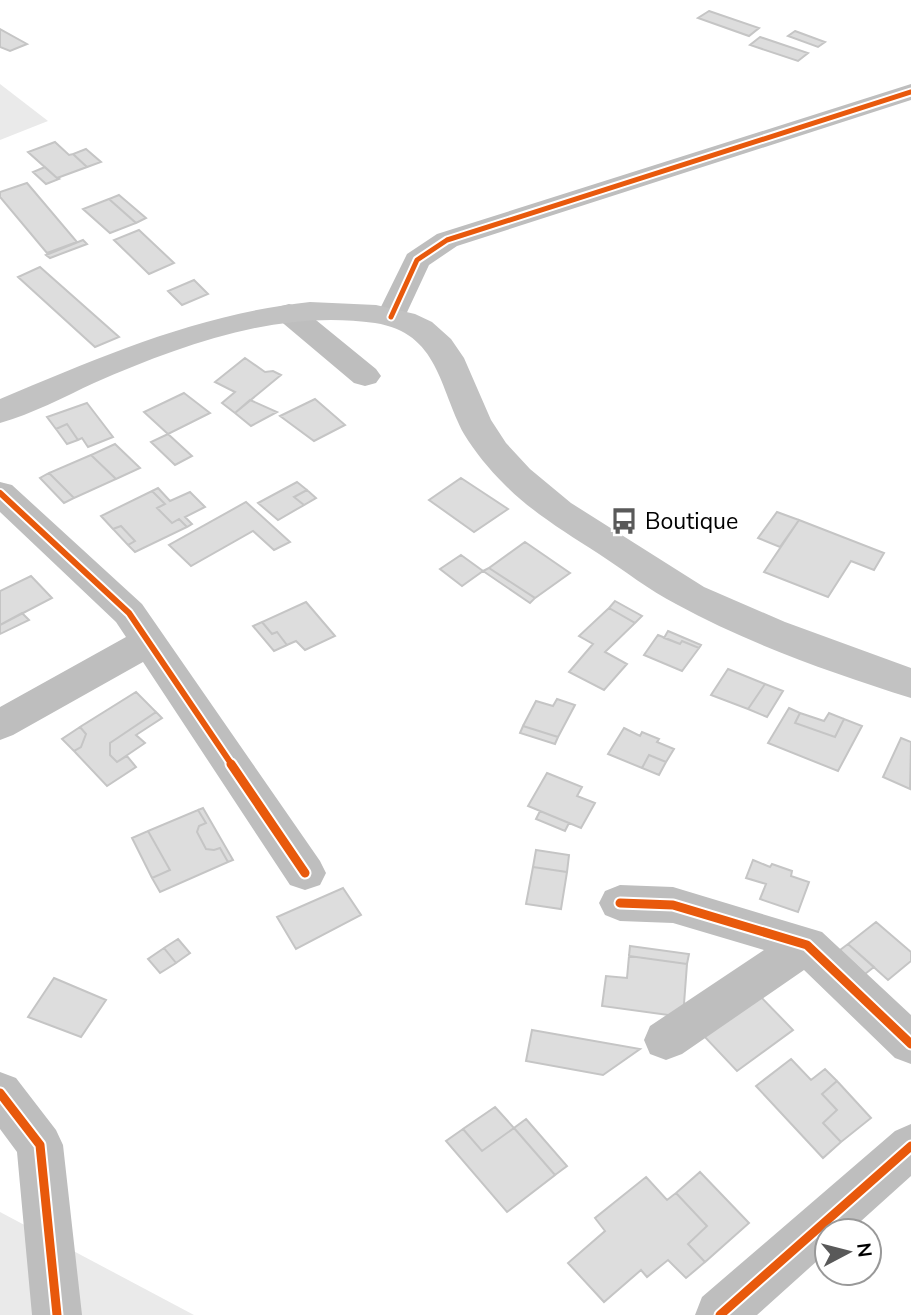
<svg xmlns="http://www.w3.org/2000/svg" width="911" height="1315" font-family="'Nunito Sans',sans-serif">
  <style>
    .green { fill: #eaeaea }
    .building { fill: #ddd; stroke: #c5c5c5; stroke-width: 2 }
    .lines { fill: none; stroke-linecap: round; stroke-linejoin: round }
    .street { fill: #bebebe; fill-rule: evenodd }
    .secondary { fill: #c2c2c2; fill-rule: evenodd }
    .cycleway-far2-casing { stroke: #fff; stroke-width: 9 }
    .cycleway-far1-casing { stroke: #fff; stroke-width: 10 }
    .cycleway-casing { stroke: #fff; stroke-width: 13 }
    .cycleway-far2 { stroke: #e8590c; stroke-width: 5 }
    .cycleway-far1 { stroke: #e8590c; stroke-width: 6 }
    .cycleway { stroke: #e8590c; stroke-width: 9 }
    .labels { text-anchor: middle; stroke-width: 6; stroke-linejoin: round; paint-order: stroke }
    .poi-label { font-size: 23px; fill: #000; stroke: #fff; text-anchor: start }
  </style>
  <rect width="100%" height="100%" fill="#fff"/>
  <path class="green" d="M0,84l48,37 -48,19z
    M0,1212l194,103h-194z"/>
  <path class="building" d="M709,11l50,17 -10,8 -51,-18z
    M0,29l27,15 -17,7 -10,-4z
    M795,31l30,11 -7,5 -30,-11z
    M760,37l48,16 -10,8 -48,-16z
    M55,142l14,13 4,-1 14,13 -30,11 -29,-26z
    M86,149l15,13 -14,5 -14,-13z
    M45,167l12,11 2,1 -13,5 -13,-12z
    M27,183l50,59 -30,11 -47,-56v-5z
    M119,195l27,23 -10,5 -27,-24z
    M109,199l27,24 -26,10 -27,-24z
    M139,230l35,33 -25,11 -35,-34z
    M83,240l4,4 -37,14 -4,-3z
    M40,267l79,70 -24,10 -77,-70z
    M194,280l14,14 -26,11 -14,-14z
    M245,358l20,14 8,-1 8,4 -46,38 -13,-10 13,-11 -20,-10z
    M184,393l26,20 -42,21 -24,-22z
    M315,399l30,26 -31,16 -34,-25z
    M250,400l27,12 -26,14 -16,-13z
    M87,403l26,34 -25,10 -6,-9 -4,2 -11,-16 -11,5 -9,-12z
    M67,424l11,16 -11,4 -11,-15z
    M168,434l24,22 -17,9 -24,-23z
    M115,444l25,24 -24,11 -25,-24z
    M91,455l25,24 -42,19 -25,-25z
    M49,473l25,25 -10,5 -24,-25z
    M461,478l47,31 -34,23 -45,-32z
    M297,482l10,8 -13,7 10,8 -26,15 -20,-17z
    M158,488l12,13 20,-9 15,15 -20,10 7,7 -5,3 -8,-8 -7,4 -15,-15 8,-4 -13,-13z
    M307,490l9,8 -12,7 -10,-8z
    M152,491l13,13 -8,4 15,15 7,-4 8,8 -52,25 -7,-7 7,-4 -14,-15 -8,3 -12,-13z
    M246,502l44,40 -16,8 -21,-19 -62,35 -22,-21z
    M777,512l22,8 -19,27 -22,-9z
    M799,520l85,33 -10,17 -23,-9 -23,36 -64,-25z
    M121,526l14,15 -7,4 -15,-16z
    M525,542l45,31 -35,25 -46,-30z
    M461,555l22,16 -21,15 -22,-17z
    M489,568l46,30 -5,5 -47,-32z
    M31,576l21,22 -52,27v-34z
    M615,601l27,15 -7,7 -26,-15z
    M306,602l29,34 -30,14 -9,-9 -9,4 -10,-13 -5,2 -10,-12z
    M609,608l26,15 -30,29 22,12 -23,26 -35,-18 24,-28 -14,-8z
    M22,613l7,7 -29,14v-9z
    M262,622l10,12 5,-2 10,13 -13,6 -21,-25z
    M668,631l33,14 -2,3 -17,-7 -2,3 -16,-6z
    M658,635l22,9 2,-3 17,7 -17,23 -38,-16z
    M728,669l37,15 -17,25 -37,-14z
    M765,684l18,7 -16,26 -19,-8z
    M136,692l20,20 -46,31v12l7,7 10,-6 9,11 -29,19 -33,-35 7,-4 5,-13 -6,-7z
    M557,699l18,6 -17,32 -35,-11 13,-25 17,5z
    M789,708l11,5 -5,10 40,14 9,-18 18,7 -24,45 -70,-28z
    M156,712l6,6 -26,17 9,8 -28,19 -7,-7v-12z
    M800,713l24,8 5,-8 15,6 -9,18 -40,-14z
    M523,726l35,11 -3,7 -35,-11z
    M80,727l6,7 -5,13 -7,4 -12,-12z
    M624,728l16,8 2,-4 17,7 -2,3 17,7 -8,13 -17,-7 -7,13 -34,-14z
    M901,738l10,4 -1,47 -27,-12z
    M649,755l17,7 -7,13 -17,-7z
    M547,773l35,14 -5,9 18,7 -14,25 -53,-22z
    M203,808l30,52 -5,2 -8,-14 -6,2 -8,-1 -9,-17 2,-6 7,-3 -8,-13z
    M198,810l8,13 -7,3 -2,6 9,17 8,1 6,-2 8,14 -68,30 -8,-14 18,-8 -22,-39z
    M540,811l29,12 -4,8 -29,-12z
    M148,831l22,39 -18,8 -20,-40z
    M536,850l33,5 -2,17 -34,-5z
    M753,860l17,7 2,-3 20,7 -1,5 18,6 -11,30 -38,-13 6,-15 -20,-6z
    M533,867l34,5 -6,37 -35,-5z
    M343,888l18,27 -65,34 -19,-32z
    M876,922l35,30v9l-23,19 -40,-36z
    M178,939l12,14 -14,10 -12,-15z
    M848,944l26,23 -9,7 -25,-24z
    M630,946l59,8 -2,10 -58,-8z
    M164,948l12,15 -16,10 -12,-14z
    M629,956l58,8 -4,53 -81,-11 4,-30 21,2z
    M54,978l52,22 -25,37 -53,-20z
    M758,994l35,36 -56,41 -35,-37z
    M532,1030l108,19 -37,26 -77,-14z
    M791,1059l20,21 14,-11 12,12 -15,13 15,16 -14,13 18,19 -18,16 -67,-72z
    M837,1081l34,37 -30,24 -18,-19 14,-13 -15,-16z
    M495,1107l19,21 -32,23 -19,-22z
    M526,1119l41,47 -12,9 -41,-47z
    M514,1128l41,47 -48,37 -61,-71 17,-12 19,22z
    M700,1172l49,51 -44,39 -17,-18 19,-18 -31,-33z
    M646,1177l21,23 9,-7 31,33 -19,18 17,18 -19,16 -18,-18 -21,17 -6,-7 -37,32 -36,-39 37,-32 -10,-13z"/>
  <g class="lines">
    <path class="street" d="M911,84v16l-454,146 -28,19 -27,58 -11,3 -11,-3 -4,-6 31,-63 30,-20z
      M289,304l11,3 76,62 5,7 -5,7 -11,3 -11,-3 -76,-64 -4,-6 4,-6z
      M0,482l12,3 130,119 178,257 6,12 -6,12 -15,5 -15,-5 -147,-223 -130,73 -13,5v-33l126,-70 -10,-15 -116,-110z
      M620,885l53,2 149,45 89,83v49l-16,-6 -91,-88 -122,84 -16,6 -16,-6 -6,-14 6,-14 114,-76 -91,-27 -53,-2 -15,-6 -6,-12 6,-12z
      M0,1072l16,6 40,52 7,15 19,170h-50l-15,-163 -17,-23z
      M911,1124v52l-61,55h-23v21l-70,63h-62l7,-18 193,-166z"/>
    <path class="secondary" d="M310,302l66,3 39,9 17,8 19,17 13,19 27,62 15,23 24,26 41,34 133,84 81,35 126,46v30c-79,-25 -162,-54 -235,-94 -27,-14 -51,-33 -77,-50 -34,-22 -66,-41 -95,-70 -15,-15 -29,-32 -40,-50 -25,-46 -25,-101 -89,-111 -97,-14 -193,22 -281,60 -30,14 -62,31 -94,40v-24c103,-43 198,-85 310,-97z"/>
    <defs>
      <path id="cycleway-far2" d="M391,317l26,-57 30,-20 464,-148"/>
      <path id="cycleway-far1" d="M0,493l129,120 103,152"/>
      <path id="cycleway" d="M231,764l74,109
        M620,903l53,2 134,40 104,99
        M0,1093l40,52 17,170
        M720,1315l191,-169"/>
    </defs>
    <use href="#cycleway-far2" class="cycleway-far2-casing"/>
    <use href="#cycleway-far1" class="cycleway-far1-casing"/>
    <use href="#cycleway" class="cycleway-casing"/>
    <use href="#cycleway-far2" class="cycleway-far2"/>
    <use href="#cycleway-far1" class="cycleway-far1"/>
    <use href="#cycleway" class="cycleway"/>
  </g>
  <defs>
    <symbol id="bus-bare" viewBox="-9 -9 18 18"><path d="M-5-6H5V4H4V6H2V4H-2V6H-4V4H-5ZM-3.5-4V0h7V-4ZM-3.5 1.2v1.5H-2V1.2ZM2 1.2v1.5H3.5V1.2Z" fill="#595959" stroke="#fff" stroke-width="2.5" paint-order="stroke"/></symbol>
  </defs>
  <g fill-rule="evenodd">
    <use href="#bus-bare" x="605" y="502" width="38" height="38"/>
  </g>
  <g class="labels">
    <g class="poi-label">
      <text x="645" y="529">Boutique</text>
    </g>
  </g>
  <g transform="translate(848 1252) rotate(83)"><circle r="33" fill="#ffffff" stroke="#999999" stroke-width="2"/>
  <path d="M0-5L12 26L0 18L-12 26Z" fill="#595959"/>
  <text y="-10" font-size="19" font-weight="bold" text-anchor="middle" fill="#000000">N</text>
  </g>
</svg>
